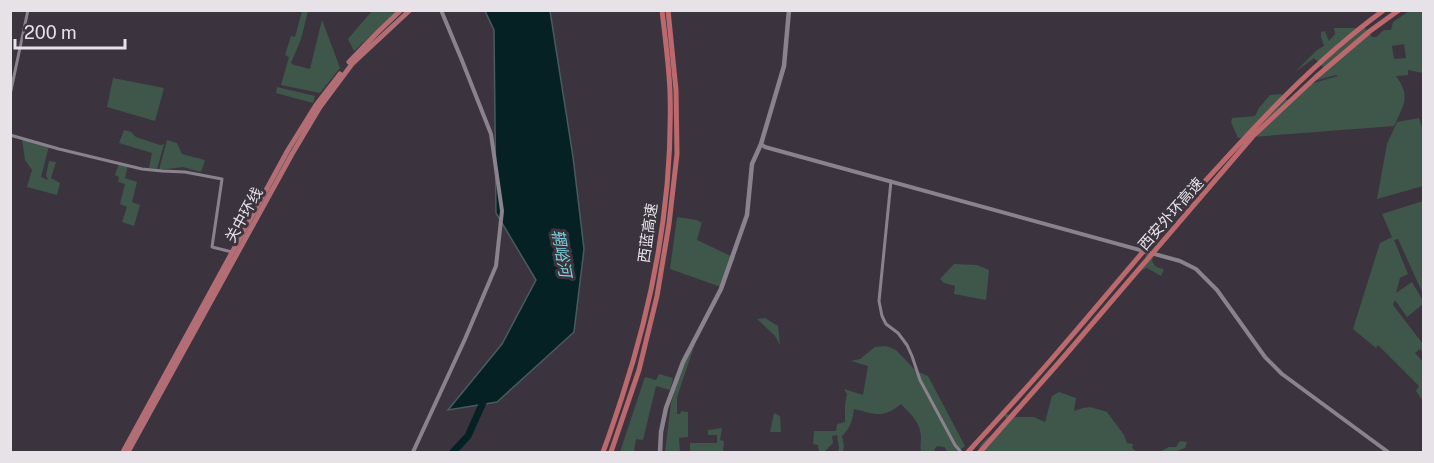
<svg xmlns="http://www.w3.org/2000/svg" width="1434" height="463" font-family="'Public Sans','Noto Sans SC',sans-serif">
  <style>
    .green { fill: #3f564a; fill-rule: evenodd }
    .water { fill: #062124; stroke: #495b5f; stroke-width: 1.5 }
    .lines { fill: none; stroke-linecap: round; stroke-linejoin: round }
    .river { stroke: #062124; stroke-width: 7 }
    .minor { stroke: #8a838e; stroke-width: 3 }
    .tertiary { stroke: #8a838e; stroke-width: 4 }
    .secondary { stroke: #8a838e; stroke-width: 4.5 }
    .trunk { stroke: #b26e74; stroke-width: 5 }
    .motorway { stroke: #bc696d; stroke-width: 5 }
    .labels { text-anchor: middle; stroke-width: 6; stroke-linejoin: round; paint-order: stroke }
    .street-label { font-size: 15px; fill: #e6e2e8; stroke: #3b343e }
    .water-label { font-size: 16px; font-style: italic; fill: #7dd2dd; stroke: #3b343e }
  </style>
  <rect width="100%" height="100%" fill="#3b343e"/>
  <path class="green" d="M302,11h6l-7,28 -10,24 3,2 16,4 12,-49 18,48 -20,25 -39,-8 8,-28 -4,-2 6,-19 4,1z
    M372,11h26l-44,40 -6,-12z
    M1409,11h14v62l-15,-3v5l-12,1c15,21 8,28 -2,50l-156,12 -7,-16 1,-4 23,-2 4,-8 11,-13 11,-1 9,9 20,-19 28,-8 -2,-1 -22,6 11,-12 -11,-11 -19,14 22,-22 7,-4 -3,-9v-5l4,-1 4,10 6,-7 -1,-6h31l7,9h4l8,-7h7l2,-8zM1404,44l2,14 -12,1 -2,-13z
    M113,78l51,10 -9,33 -48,-14z
    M277,87l38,9 -2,7 -37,-10z
    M1419,118l4,13v55l-46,13 10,-55 10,-22z
    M124,130l7,2 5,5 24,8 4,-1 -7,25 -8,-1 3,-15 -33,-10z
    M22,139l27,7 -8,31 7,3 -2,-5 3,-14 7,1 -5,16 9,5 -3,12 -30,-8 5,-17 -7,-10z
    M167,140l10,3 5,11 23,6 -4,12 -18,-5 -24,3z
    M119,163l9,2 -3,13 12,4 -5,20 8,3 -6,21 -12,-4 5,-15 -7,-3 5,-20 -7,-2 1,-5 -4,-2z
    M1423,201v93l-25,-55 -4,1 14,34 -8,4 -4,15 16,-11 11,19v3l-16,13 -12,-17 -2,5 30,39v9l-3,-4 -5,4 8,9v39l-7,-10 3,-5 -41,-41 -2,3 -23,-19 27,-86 12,-6 -10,-23z
    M677,217l20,3 5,3 1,-5 -6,22 38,18 -14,29 -51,-18z
    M1147,252l8,3 -3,4c1,7 5,9 12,10l-3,7 -14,-8 -5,2z
    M954,264l23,1 12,5 -3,30 -32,-6 1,-8 -11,-3 -4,-4z
    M765,318l13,8 2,19 -5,-9 -18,-17z
    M696,341l-19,56v17h3l1,-3 7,1v25l-9,1 1,14h-15l6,-49 10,-34z
    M886,346l10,4 20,21 12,5 37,70 -8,6h-9l-4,-5 -7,-1 -3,4 2,2h-13l-2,-1c-1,-5 0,-9 0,-14 -1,-16 -10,-22 -20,-33 -18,15 -26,10 -47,5 -1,10 -4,20 -12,27l2,10 -1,6h-5l1,-4 -2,-13 -5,1 1,7 -8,8v1h-6l-1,-7 -5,-1 1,-13h22l1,-7 8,-2v-17l2,-11 -3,-5 19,6 5,-29 -17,-5 9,-2 15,-12z
    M659,374l14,4 -3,12 -14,-4 -13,54 -7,-1 -2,13h-14l25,-75 11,3z
    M1059,392l17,6 -2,13 9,-3 7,-1 17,5 17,23 3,8 6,1 -1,4 5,4h-159c3,-11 9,-14 20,-20 4,-2 7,-6 10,-10l-5,-9 13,4h18l11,5 7,-26z
    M774,413l6,3 1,16h-11z
    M722,428l-2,12 4,1 -1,11h-33v-9h27v-8h-9v-5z
    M1180,441l7,1 -2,6 -10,4h-16l10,-5h7z"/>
  <path class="water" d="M485,11h65l23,146 11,92 -10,83 -77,70 -49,8 54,-66 34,-64 -40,-67 -2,-183z"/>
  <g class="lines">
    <path class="river" d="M453,452l15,-16 17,-38"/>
    <path class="minor" d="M10,95l18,-85
      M10,135l49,14 83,20 20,2 23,1 37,7 -10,68 20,5
      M891,181l-12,120 3,15 4,8 12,9 9,12 5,11 8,24 35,65 6,7"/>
    <path class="tertiary" d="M761,144l4,3 415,114 16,8 21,21 48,67 17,17 106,78
      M413,452l52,-113 31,-73 6,-55 -11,-77 -30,-76 -20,-48"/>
    <path class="secondary" d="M660,452l1,-20 5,-24 17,-46 38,-73 26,-74 5,-51 9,-20 23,-78 5,-56"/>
    <path class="trunk" d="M349,62l29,-30 23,-22
      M123,452l165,-302 28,-45 24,-31
      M128,452l164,-298 28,-47 32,-43 58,-54"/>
    <path class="motorway" d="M603,452c7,-18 13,-37 19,-55 32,-98 51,-202 48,-305 -1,-27 -5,-55 -8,-82
      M611,452l28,-82 18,-74 12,-72 8,-70 -1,-64 -8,-80
      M968,452c29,-32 59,-64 88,-98 47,-54 93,-111 142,-165 57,-63 116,-128 186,-179
      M980,452l82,-93 191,-223 63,-59 54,-46 29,-21"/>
  </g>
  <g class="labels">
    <g class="street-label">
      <text transform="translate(1171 214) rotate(-49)" y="5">西安外环高速</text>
      <text transform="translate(244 215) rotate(-61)" y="5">关中环线</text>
      <text transform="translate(648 233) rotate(-82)" y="5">西蓝高速</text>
    </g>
    <g class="water-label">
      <text transform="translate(562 253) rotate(80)" y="6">辋峪河</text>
    </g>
  </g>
  <rect width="1434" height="463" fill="none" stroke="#e6e2e8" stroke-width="24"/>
  <path d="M15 39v9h110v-9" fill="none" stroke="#e6e2e8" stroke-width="3"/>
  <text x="24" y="39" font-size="18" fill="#e6e2e8" stroke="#3b343e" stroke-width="4.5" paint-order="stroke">200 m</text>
</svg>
